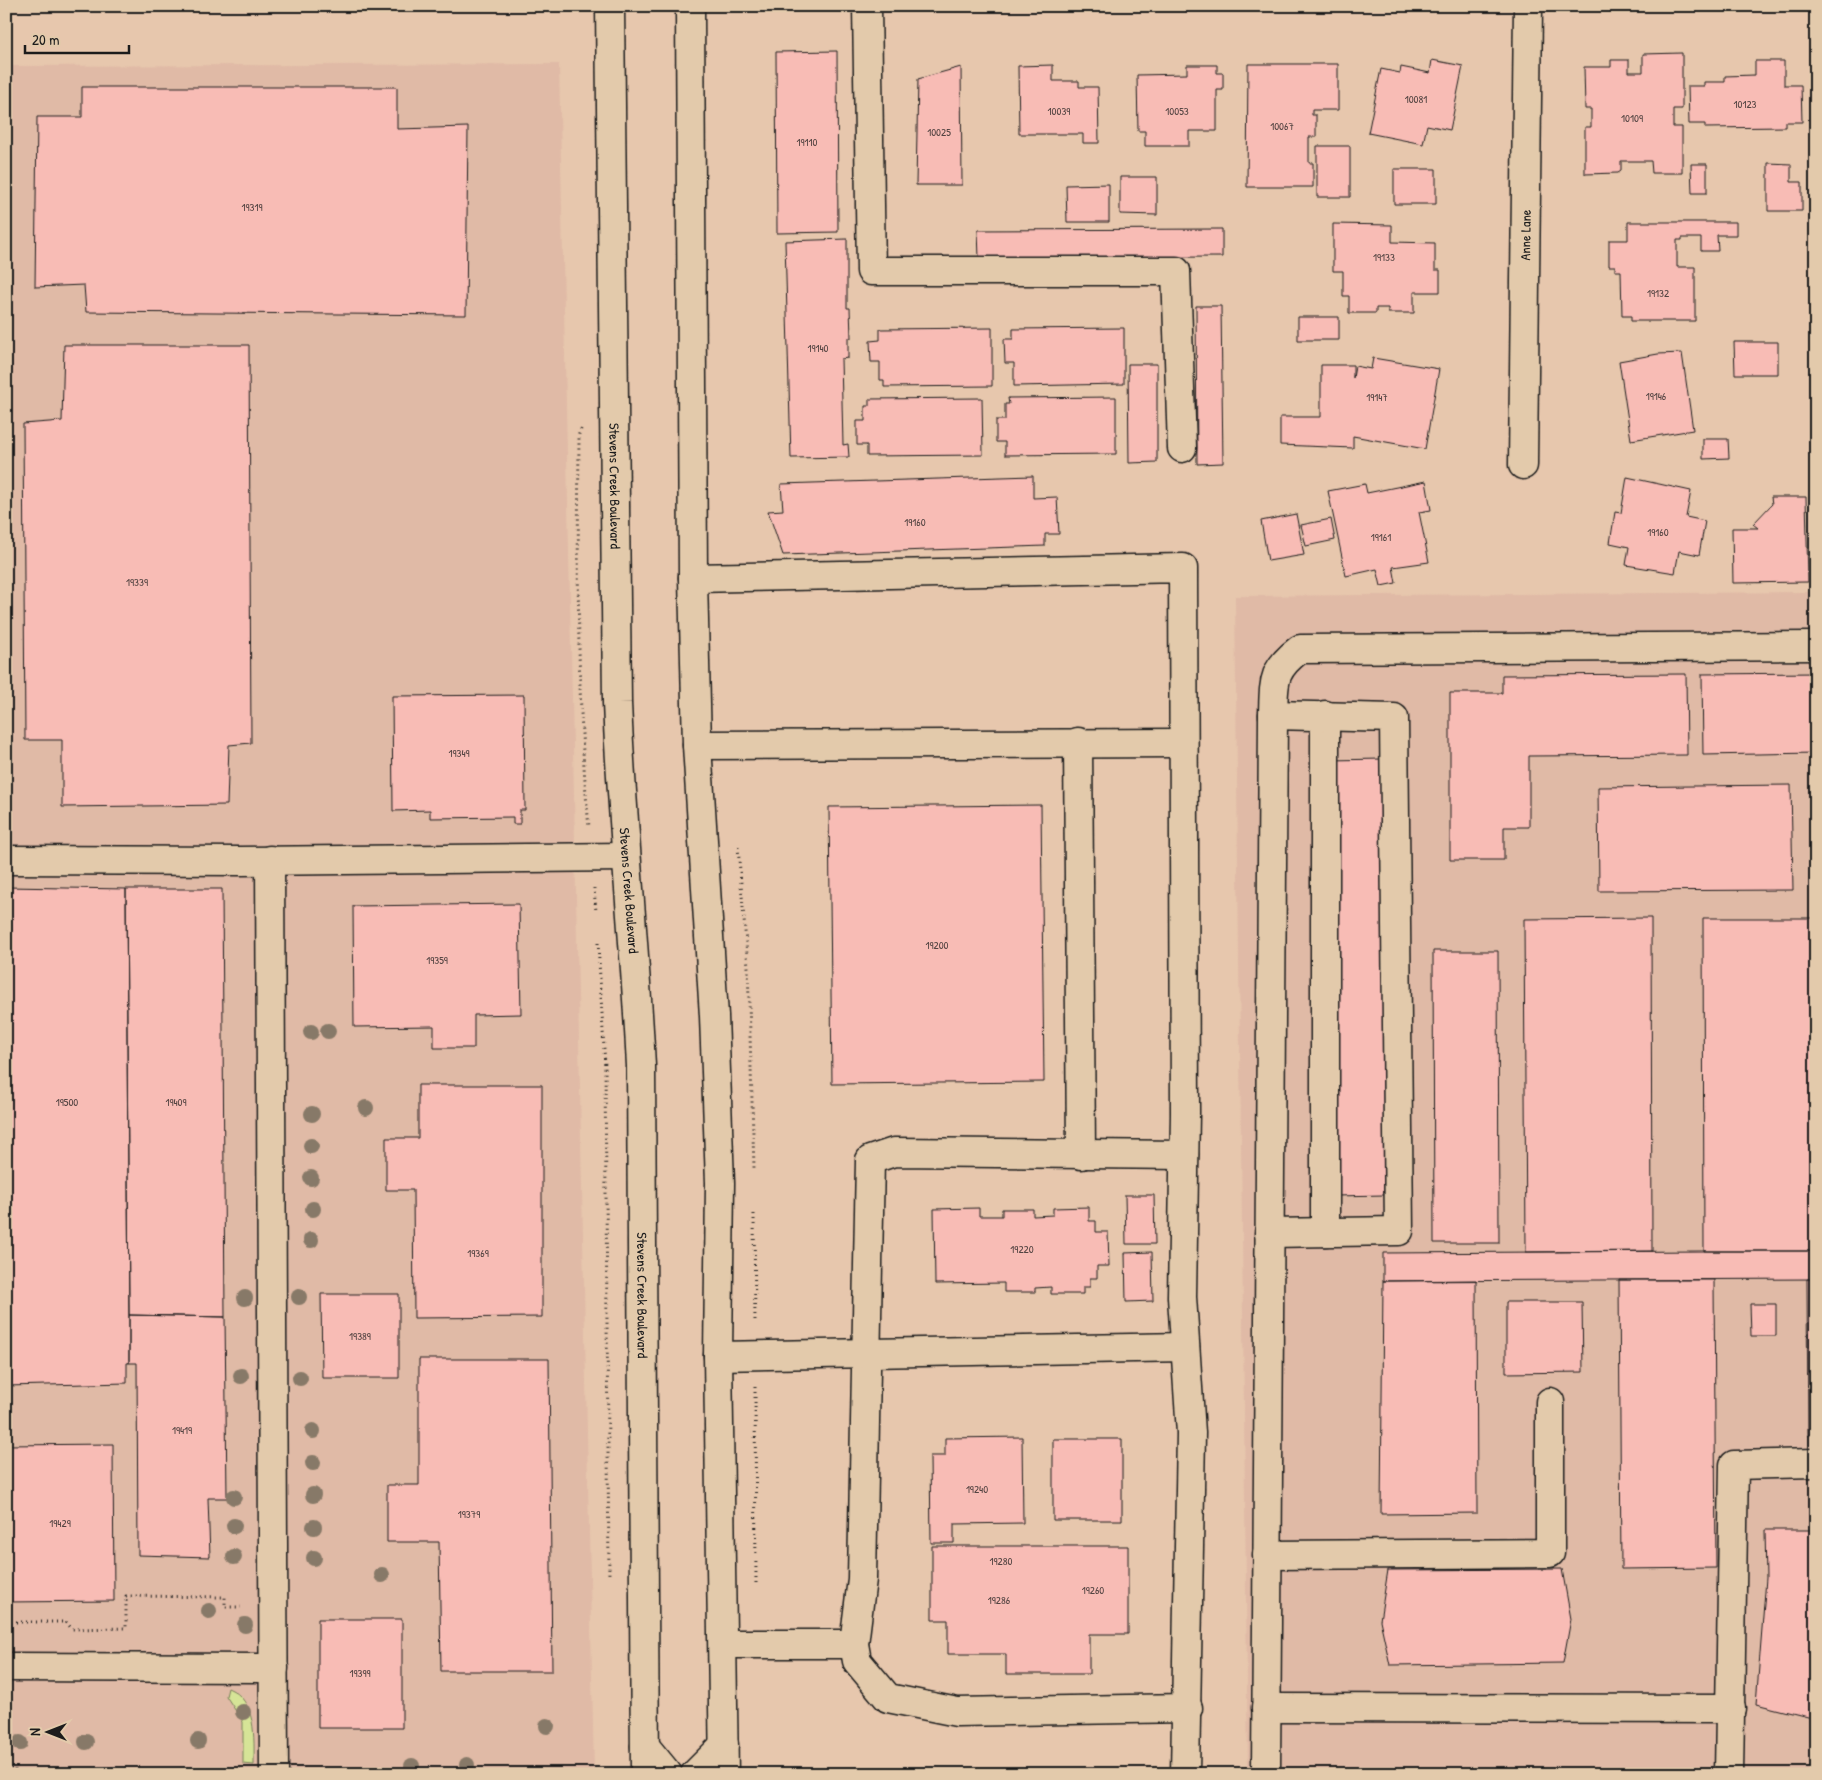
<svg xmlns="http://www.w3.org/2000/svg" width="1822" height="1780" font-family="'Patrick Hand',sans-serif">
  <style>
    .built { fill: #e0baa6 }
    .green { fill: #d6e497; stroke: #79805a }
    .building { fill: #f8bcb5; stroke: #1c1c1c }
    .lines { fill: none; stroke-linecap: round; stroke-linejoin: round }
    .minor-casing { stroke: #1c1c1c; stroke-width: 31 }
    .major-casing { stroke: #1c1c1c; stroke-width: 31 }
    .path { stroke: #1c1c1c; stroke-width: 3; stroke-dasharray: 1 4; stroke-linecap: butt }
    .minor { stroke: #e3caab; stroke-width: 28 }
    .major { stroke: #e3caab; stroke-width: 28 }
    .tree { fill: #877967 }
    .labels { text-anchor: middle; stroke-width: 4.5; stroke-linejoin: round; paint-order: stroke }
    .number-label { font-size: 11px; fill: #534442 }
    .street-label { font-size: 14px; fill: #1c1c1c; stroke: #e3caab }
  </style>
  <rect width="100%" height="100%" fill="#e7c7ad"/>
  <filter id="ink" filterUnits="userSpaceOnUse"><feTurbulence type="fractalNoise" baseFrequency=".02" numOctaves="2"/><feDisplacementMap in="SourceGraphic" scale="10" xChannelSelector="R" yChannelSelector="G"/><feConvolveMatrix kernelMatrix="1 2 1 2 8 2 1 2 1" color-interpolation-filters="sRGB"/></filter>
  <g filter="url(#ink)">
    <path class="built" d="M559,64l35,1710h-588v-1367l5,-341z
      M1816,592v1182h-568l-13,-1178z"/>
    <path class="green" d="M228,1688c29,12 26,50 26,77l-11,-1v-42l-17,-26z"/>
    <path class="building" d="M837,51l1,181 -61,1 -1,-181z
      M1682,53v56h-9v18h9v46h-30l-1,-12h-30v10l-3,2 -33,1v-47h6v-18h-6l-1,-42h27v-7h18v12h14v-18z
      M1432,60l31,6 -13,64 -23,-5 -4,19 -55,-11 13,-64 19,4 1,-6 29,6z
      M1755,61h29v24h17l1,37h-17v5l-80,1v-4h-16l-1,-38h16v-4h21v-6l30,-1z
      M1248,64h90v46h-26v5h4v22h-7v26h4v24h-66z
      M1053,65v16h26v6h19l1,56h-16v-9h-64l-1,-68z
      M1187,65h30v8h6v17h-6v41h-28v15h-44v-15h-7l-1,-56 50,-1z
      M961,67l1,118h-46l2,-106z
      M82,87h315v42l71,-2 -2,188 -380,-3 -2,-27 -49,2 2,-170h45z
      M1317,146h33v51h-33z
      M1768,163l23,1v18h11v29h-34z
      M1691,164h16v29h-15z
      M1394,169h42v35h-42z
      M1120,177h37v38l-37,-1z
      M1109,184v38h-42l-1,-37z
      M1628,222h108v13h-19l1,16h-17v-13h-19v2h-5v27h18v54h-64v-5h-9l-1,-45h-6v-5h-6v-26h19z
      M1333,224l59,1v17l43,1v27h5v22h-26v21h-26v-5h-12v5h-27v-17h-6v-25h-10z
      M1222,229v28l-243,1 -1,-28z
      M847,239v69h3l1,30h-3v20l-7,1 2,86 5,-1 1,13 -58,1 -6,-217z
      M1196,306h25l2,157 -26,1z
      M1298,317h41v23h-41z
      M992,328v58l-108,1v-7h-4v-18h-9l-1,-21 10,-1v-11z
      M1124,328v56l-110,2v-23h-9l-1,-24h9v-10z
      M1734,342h44v32h-43z
      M64,345h185l2,398 -22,2 -2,60 -165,2v-67h-37l-2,-316 39,-3z
      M1682,353l11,77 -62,10 -12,-79 39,-7z
      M1373,358l66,11 -14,80 -72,-13v12l-73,-3v-28h41v-52h32v13l2,-12 16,3z
      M1128,364h29v98l-28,1z
      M1116,397v57l-111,1v-13h-9v-22h9v-16h4l-1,-6z
      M982,398l1,57 -116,1v-11h-10v-24h8v-15h4v-7z
      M1703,439h25l1,19 -26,1z
      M1033,476v22l24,-1 2,37h-14v12l-262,9 -15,-44 15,-1 -2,-26z
      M1627,477l64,14 -5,26 19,4 -6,34 -20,-4 -4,22 -49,-8 3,-18 -19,-4 5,-31 6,1z
      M1426,481l5,29 -12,2 10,50 -36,5 3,16 -15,3 -4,-17 -31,7 -18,-85 37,-7 2,9z
      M1771,497h35l2,85 -75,1 -1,-55h26l-5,-4 19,-20z
      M1296,514l8,41 -36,6 -7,-40z
      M1331,519l4,21 -29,6 -5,-21z
      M1815,537h1v47h-1z
      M1816,673v80l-113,2 -1,-81z
      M1686,674l1,81 -158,1v71h-25v33h-54v-167h52v-18z
      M524,695l1,115h-5v14h-7v-7l-83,1v-8l-37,1 -1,-115z
      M1381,759l3,436 -49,1 -3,-436z
      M1791,785l2,105 -194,1 -1,-104z
      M1041,805l3,277 -212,2 -3,-277z
      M6,887l120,2 3,426v48h-2v20l-121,3z
      M126,889h96l3,428 -96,-2z
      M519,904l2,110 -47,1v33h-40v-22l-80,1 -1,-121z
      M1651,918l1,333 -126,1 -2,-333z
      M1703,918h113v333h-112z
      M1433,951h65l1,292h-65z
      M418,1085h124v232l-128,1 -1,-128h-27v-52h32z
      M1125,1195h29l1,49h-29z
      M1089,1207v14h7v11h12l1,34h-12v12h-7v9h-7v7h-32v-7l-16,1v4h-31v-9l-69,1 -1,-75 45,-1v8h23v-7h31v7l20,-1v-7z
      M1704,1251h112v28l-433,2v-28z
      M1152,1252l1,49 -27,1 -1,-49z
      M1807,1279h9v156h-8z
      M1476,1280l1,233 -96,1 2,-233z
      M1619,1280h95l2,288 -95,1z
      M321,1294h78v84h-77z
      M1506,1302h76l1,70 -77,1z
      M1750,1304h26v32h-25z
      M129,1315l96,2 2,181h-19l2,59 -72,-2 -1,-192h-8z
      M419,1359h130l3,312h-111l-2,-129h-52v-57h32z
      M1022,1437l1,86 -69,1v19h-23l-1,-87h15v-18z
      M1053,1439h69v81h-69z
      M113,1444l1,157 -108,1v-157z
      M1765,1530h51v189l-60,-15 10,-126z
      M932,1546h196v88h-39v40h-83v-20h-58v-34h-16z
      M1562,1569l9,50 -8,44 -173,2 -10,-45 8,-50z
      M318,1619h84v109h-84z"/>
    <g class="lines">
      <defs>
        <g id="minor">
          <path d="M867,6l4,265h305l6,177"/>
          <path id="s1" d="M1523,465l5,-459"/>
          <path d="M693,578l490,-10 2,545 -3,184 9,136 -6,341"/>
          <path d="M1325,715v517"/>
          <path d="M1078,742l3,413"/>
          <path d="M697,745l485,-2"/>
          <path d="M6,860l235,1 385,-4"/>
          <path d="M270,860l4,914"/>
          <path d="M1184,1155l-290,-3 -24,8 -8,419 -8,65 3,17 31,37 69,14 231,-4"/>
          <path d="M1269,1233l130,-2 -5,-513 -121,-3"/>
          <path d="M718,1356l467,-9"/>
          <path d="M1267,1555l283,-2v-151"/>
          <path d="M723,1644h131"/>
          <path d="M6,1667l268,1"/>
          <path d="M1266,1708l465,1"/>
          <path d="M1266,1774l7,-1059c1,-34 -1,-45 27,-66l516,-3"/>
          <path d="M1729,1774l5,-309 82,-2"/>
        </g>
        <g id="major">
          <path id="s2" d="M610,6l7,697c5,121 18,241 24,363l4,708"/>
          <path d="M690,6l3,572 4,167 17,271 6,167 -2,173 6,418"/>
          <path d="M645,1746l23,28"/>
          <path d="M695,1774l29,-29"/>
        </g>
      </defs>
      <use href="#minor" class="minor-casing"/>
      <use href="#major" class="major-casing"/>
      <path class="path" d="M581,429l-2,5c-1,131 -3,263 10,393
        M738,847l10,120 6,201
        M594,888l2,24
        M598,943l7,123 4,511
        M754,1214l1,109
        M755,1387l1,196
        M6,1622h60l6,7 54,-1v-32l99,1v10h16
        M6,1768h9v6
        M35,1774l207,-4"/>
      <use href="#minor" class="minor"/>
      <use href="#major" class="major"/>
    </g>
    <g class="tree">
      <circle cx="328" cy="1031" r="8"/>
      <circle cx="311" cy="1032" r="8"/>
      <circle cx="366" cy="1108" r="8"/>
      <circle cx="312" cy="1114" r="8"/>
      <circle cx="311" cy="1146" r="8"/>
      <circle cx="311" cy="1178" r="8"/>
      <circle cx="313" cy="1209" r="8"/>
      <circle cx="311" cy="1240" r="8"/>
      <circle cx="299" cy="1297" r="8"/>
      <circle cx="245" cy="1298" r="8"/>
      <circle cx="241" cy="1376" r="8"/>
      <circle cx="300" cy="1378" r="8"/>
      <circle cx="313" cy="1431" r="8"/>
      <circle cx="313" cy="1463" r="8"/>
      <circle cx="313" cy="1495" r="8"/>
      <circle cx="234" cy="1497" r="8"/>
      <circle cx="234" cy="1526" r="8"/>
      <circle cx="314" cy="1527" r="8"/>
      <circle cx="234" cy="1557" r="8"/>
      <circle cx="314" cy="1558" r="8"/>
      <circle cx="382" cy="1575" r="8"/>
      <circle cx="209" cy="1611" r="8"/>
      <circle cx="245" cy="1625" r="8"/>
      <circle cx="243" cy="1712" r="8"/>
      <circle cx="547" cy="1726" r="8"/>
      <circle cx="198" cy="1741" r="8"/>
      <circle cx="86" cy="1742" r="8"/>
      <circle cx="20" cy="1743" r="8"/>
      <circle cx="467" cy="1765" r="8"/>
      <circle cx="412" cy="1766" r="8"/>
    </g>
  </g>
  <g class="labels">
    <g class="number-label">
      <text x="1416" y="103">10081</text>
      <text x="1745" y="108">10123</text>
      <text x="1059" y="115">10039</text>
      <text x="1177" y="115">10053</text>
      <text x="1632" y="122">10109</text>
      <text x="1282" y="130">10067</text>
      <text x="939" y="136">10025</text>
      <text x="807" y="146">19110</text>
      <text x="252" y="211">19319</text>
      <text x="1384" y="261">19133</text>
      <text x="1658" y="297">19132</text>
      <text x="818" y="352">19140</text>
      <text x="1656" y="400">19146</text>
      <text x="1377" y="401">19147</text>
      <text x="915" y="526">19160</text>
      <text x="1658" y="536">19160</text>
      <text x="1381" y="541">19161</text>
      <text x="137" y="586">19339</text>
      <text x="459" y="757">19349</text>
      <text x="937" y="949">19200</text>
      <text x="437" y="964">19359</text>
      <text x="67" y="1106">19500</text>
      <text x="176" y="1106">19409</text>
      <text x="1022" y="1253">19220</text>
      <text x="478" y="1257">19369</text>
      <text x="360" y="1340">19389</text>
      <text x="182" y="1434">19419</text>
      <text x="977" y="1493">19240</text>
      <text x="469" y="1518">19379</text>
      <text x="60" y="1527">19429</text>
      <text x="1001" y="1565">19280</text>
      <text x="1093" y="1594">19260</text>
      <text x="999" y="1604">19286</text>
      <text x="360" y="1677">19399</text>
    </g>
    <g class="street-label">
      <text dy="5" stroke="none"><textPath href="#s1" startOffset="230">Anne Lane</textPath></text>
      <text dy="5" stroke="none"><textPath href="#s2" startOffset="480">Stevens Creek Boulevard</textPath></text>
      <text dy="5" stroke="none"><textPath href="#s2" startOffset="885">Stevens Creek Boulevard</textPath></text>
      <text dy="5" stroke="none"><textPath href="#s2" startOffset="1290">Stevens Creek Boulevard</textPath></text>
    </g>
  </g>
  <rect width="1822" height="1780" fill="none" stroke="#e3caab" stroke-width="25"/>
  <rect x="12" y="12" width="1797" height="1755" fill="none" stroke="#1c1c1c" stroke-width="2" filter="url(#ink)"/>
  <g transform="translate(48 1732) rotate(270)" stroke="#e3caab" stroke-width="4" paint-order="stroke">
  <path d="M0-4L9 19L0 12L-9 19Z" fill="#1c1c1c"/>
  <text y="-8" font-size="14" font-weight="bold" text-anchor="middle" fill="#1c1c1c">N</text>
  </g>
  <path d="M25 45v8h104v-8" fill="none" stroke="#1c1c1c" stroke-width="2.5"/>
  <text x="32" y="45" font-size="15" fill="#1c1c1c" stroke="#e3caab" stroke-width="4" paint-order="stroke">20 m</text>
</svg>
